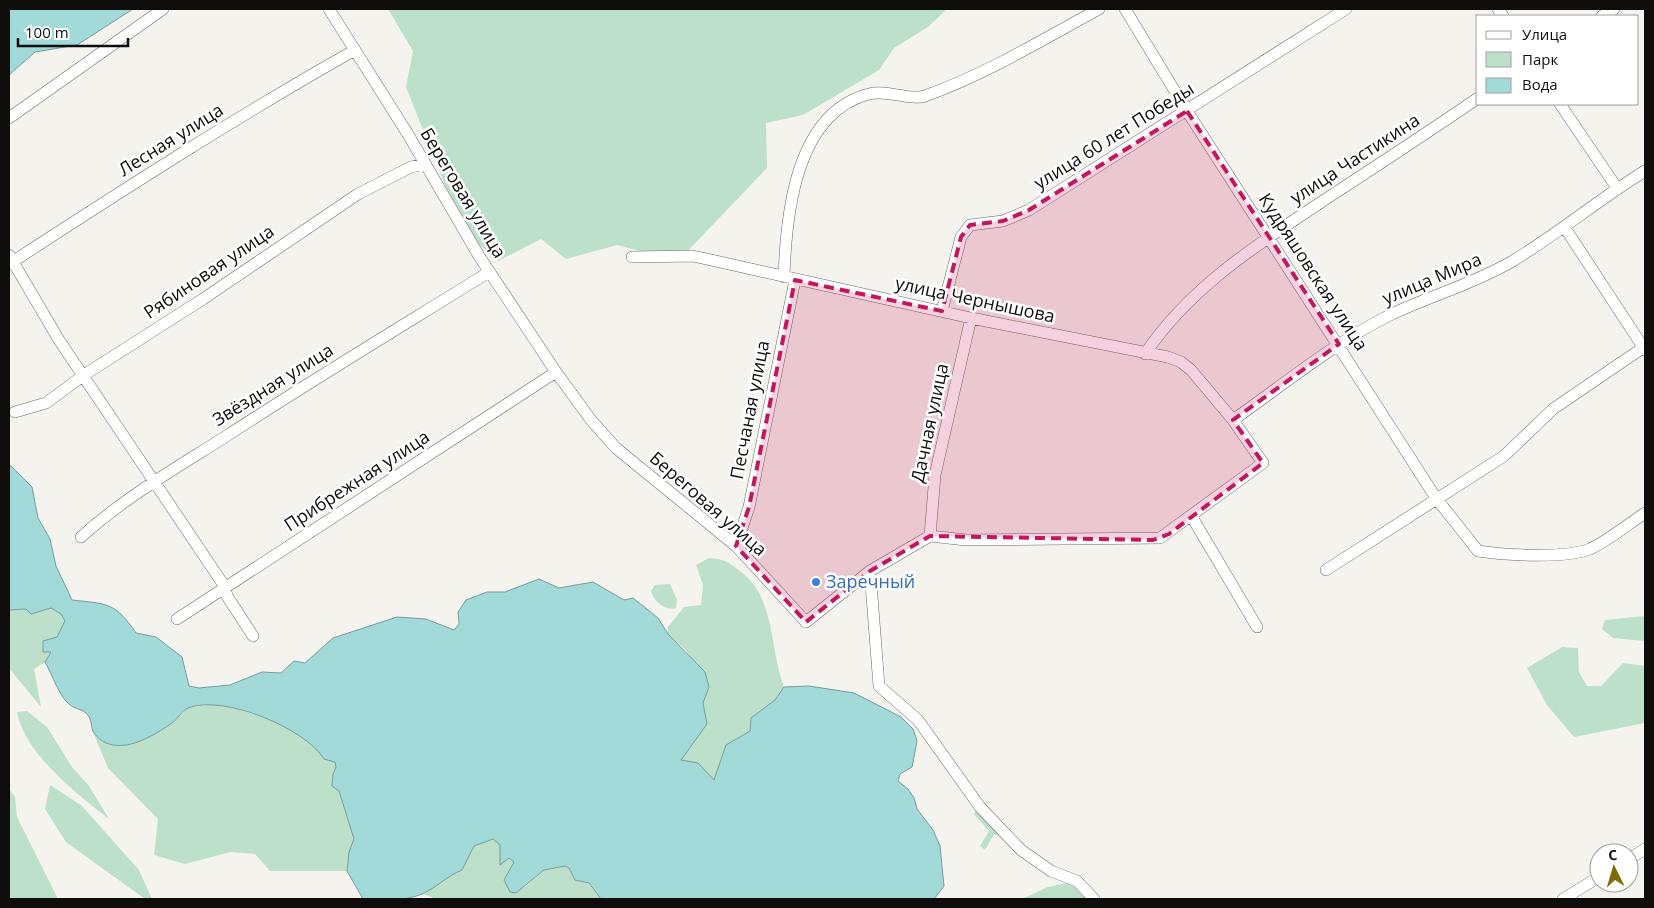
<svg xmlns="http://www.w3.org/2000/svg" width="1654" height="908" font-family="'Open Sans',sans-serif">
  <style>
    .green { fill: #bde0ca }
    .water { fill: #a2dada; stroke: #769c9c }
    .lines { fill: none; stroke-linecap: round; stroke-linejoin: round }
    .minor-casing { stroke: #6b6965; stroke-width: 12 }
    .minor { stroke: #fff; stroke-width: 11 }
    .marked { fill: #c2185b; fill-opacity: 0.2; stroke: #c2185b; stroke-width: 4; stroke-dasharray: 10 6; stroke-linejoin: round }
    .shop-dot { fill: #3f7fe0; stroke: #fff; stroke-width: 2 }
    .labels { text-anchor: middle; stroke-width: 5; stroke-linejoin: round; paint-order: stroke }
    .street-label { font-size: 18px; fill: #0e0d0c; stroke: #fff }
    .shop-label { font-size: 18px; fill: #366cbe; stroke: #fff; text-anchor: start }
  </style>
  <rect width="100%" height="100%" fill="#f5f3ee"/>
  <path class="green" d="M388,9h559l-19,18 -34,21 -15,22 -76,45 -37,8 1,45 -89,93 -61,-16 -51,14 -25,-20 -43,22 -24,-21 -29,-55 -39,-98 7,-36z
    M709,558c16,1 19,4 31,13 36,27 29,76 44,116l-9,13 -24,18 -1,13 -24,14 -12,36 -33,-21 26,-36 -4,-21 6,-16 -23,-37 -18,-16v-7l16,-20 17,-2 2,-20 -7,-20z
    M670,584l7,16 -1,8c-12,3 -22,-7 -25,-17l4,-6z
    M51,608l10,6 4,7 -20,41 -11,7 7,38 -32,-39v-58l17,-1 5,5z
    M1645,616v25l-32,-3 -11,-9 3,-9z
    M1562,647l16,1 1,24 8,14h14l22,-23 22,3v57l-71,14 -27,-32 -20,-37z
    M216,704c33,7 90,24 108,55l11,3 1,5 -3,7 21,65 -5,13 -2,19h-77l-15,-17 -24,-2 -46,12 -31,-9 4,-36 -50,-51 -15,-36 9,9 46,-3 25,-15 14,-15z
    M27,711l20,16 25,40 17,19 20,33c-31,-24 -85,-66 -92,-107z
    M50,785l32,21 57,64 13,29h-7l-79,-57 -21,-33z
    M9,789l6,8 2,20 41,82h-49z
    M977,809l30,30 -13,-5 -9,16 -5,-4 9,-15 -15,-17z
    M493,839l7,6v19l9,-6 5,4 10,26 20,-18 21,-4 4,2 6,12 13,3 13,16h5h-170l-13,-5 26,-19 13,-5 12,-24z
    M1077,881l17,18h-72l26,-12z"/>
  <path class="water" d="M9,9h124l-56,36 -42,7 -26,23z
    M9,464l23,23 6,31 12,21 6,27 16,34c35,4 43,2 64,33l20,4 26,20 7,29 10,2 31,-3 32,-13 19,1 13,-12 11,2 28,-25 64,-21 29,2 28,11 5,-6 -1,-12 8,-12 21,-8h18l34,-13 20,9 34,-6 31,18 9,-2 25,20 10,16 37,38 4,15 -6,16 4,21 -26,36 17,3 16,17 12,-35 24,-14 1,-13 24,-18 9,-13 25,-1 45,7 47,24 12,12 4,12 -5,26 -12,7 -2,7 10,8 6,9 3,11 16,21 7,16 4,40 -10,13h-333l-12,-16 -14,-3 -6,-12 -4,-2 -21,4 -28,23 -6,-1 -6,-12 10,-18 -5,-4 -9,7v-20l-7,-6 -19,7 -12,24c-15,6 -26,18 -40,24 -19,8 -40,5 -59,5l-16,-28 2,-19 5,-13 -15,-48 -7,-5 1,-12 3,-7 -1,-5 -11,-3c-19,-31 -101,-65 -136,-51 -6,2 -10,11 -16,15 -7,5 -15,10 -23,14 -17,9 -41,15 -55,-4 -4,-6 -1,-14 -8,-20 -3,-3 -9,-4 -13,-6 -14,-8 -20,-32 -28,-45l6,-10h-8v-11l14,-4 8,-16 -4,-7 -10,-6 -20,6 -5,-5 -17,1z"/>
  <g class="lines">
    <defs>
      <path id="minor" d="M329,9l80,127 70,120 77,116 35,48 25,28 120,98 70,76 64,-51 60,-35 36,4 194,-2 103,-75 -30,-43 -42,-50 -10,-8 -13,-5 -197,-39 -278,-62 -61,1
        M1125,9l62,102 249,387 42,53c27,4 86,8 112,-2 19,-9 37,-24 55,-36
        M1498,9l5,7
        M1602,16l12,-7
        M1560,104l57,84
        M9,118l154,-109
        M1565,228l80,122
        M9,255l50,85 166,247 2,9 26,40
        M9,264c114,-74 227,-147 346,-214
        M784,277c2,-62 11,-164 85,-183 17,-5 42,7 56,2 61,-22 117,-56 174,-87
        M942,311l19,-74 9,-12 33,-4 26,-11 317,-201
        M1145,354c46,-69 119,-114 187,-159 49,-32 98,-64 146,-97
        M15,412l31,-9 38,-28 119,-76 155,-105 53,-27 14,-3
        M1233,420c51,-36 101,-77 157,-105 40,-19 83,-31 121,-53 47,-28 88,-63 134,-91
        M1192,517l65,110
        M930,536l5,-61 36,-157
        M81,537c44,-40 97,-70 147,-102 86,-56 174,-109 261,-163
        M736,546l13,-39 46,-227
        M1326,570l178,-114 49,-47 91,-62
        M870,571l9,115 39,34 62,87 41,43 30,21 26,10 17,18
        M177,619l379,-247
        M1629,859l16,-10
        M1563,899l36,-22"/>
    </defs>
    <use href="#minor" class="minor-casing"/>
    <use href="#minor" class="minor"/>
  </g>
  <path class="marked" d="M1187,111l152,233 -106,76 30,43 -94,71 -16,6 -223,-4 -60,35 -64,51 -70,-76 13,-39 46,-227 147,31 19,-74 9,-12 33,-4 26,-11z"/>
  <circle class="shop-dot" cx="816" cy="582" r="5"/>
  <g class="labels">
    <g class="street-label">
      <text transform="translate(1114 136) rotate(-32)" y="6">улица 60 лет Победы</text>
      <text transform="translate(171 140) rotate(-32)" y="6">Лесная улица</text>
      <text transform="translate(1355 159) rotate(-33)" y="6">улица Частикина</text>
      <text transform="translate(463 193) rotate(59)" y="6">Береговая улица</text>
      <text transform="translate(209 272) rotate(-34)" y="6">Рябиновая улица</text>
      <text transform="translate(1313 272) rotate(57)" y="6">Кудряшовская улица</text>
      <text transform="translate(1432 279) rotate(-23)" y="6">улица Мира</text>
      <text transform="translate(975 300) rotate(12)" y="6">улица Чернышова</text>
      <text transform="translate(273 385) rotate(-32)" y="6">Звёздная улица</text>
      <text transform="translate(750 410) rotate(-79)" y="6">Песчаная улица</text>
      <text transform="translate(930 423) rotate(-78)" y="6">Дачная улица</text>
      <text transform="translate(357 481) rotate(-33)" y="6">Прибрежная улица</text>
      <text transform="translate(708 504) rotate(41)" y="6">Береговая улица</text>
    </g>
    <g class="shop-label">
      <text x="826" y="588">Заречный</text>
    </g>
  </g>
  <rect width="1654" height="908" fill="none" stroke="#0e0d0c" stroke-width="20"/>
  <rect x="1476" y="15" width="162" height="90" fill="#ffffff" stroke="#9f9e9e"/>
  <rect x="1486" y="31" width="25" height="8" fill="#ffffff" stroke="#9f9e9e"/>
  <text x="1522" y="40" font-size="15" fill="#0e0d0c">Улица</text>
  <rect x="1486" y="52" width="25" height="15" fill="#bde0ca" stroke="#9f9e9e"/>
  <text x="1522" y="65" font-size="15" fill="#0e0d0c">Парк</text>
  <rect x="1486" y="78" width="25" height="15" fill="#a2dada" stroke="#9f9e9e"/>
  <text x="1522" y="90" font-size="15" fill="#0e0d0c">Вода</text>
  <g transform="translate(1614 868) rotate(355)"><circle r="24" fill="#ffffff" stroke="#9f9e9e"/>
  <path d="M0-4L9 19L0 12L-9 19Z" fill="#7e6e0a"/>
  <text y="-8" font-size="14" font-weight="bold" text-anchor="middle" fill="#0e0d0c">С</text>
  </g>
  <path d="M18 38v8h110v-8" fill="none" stroke="#0e0d0c" stroke-width="2.5"/>
  <text x="25" y="38" font-size="15" fill="#0e0d0c" stroke="#ffffff" stroke-width="4" paint-order="stroke">100 m</text>
</svg>
